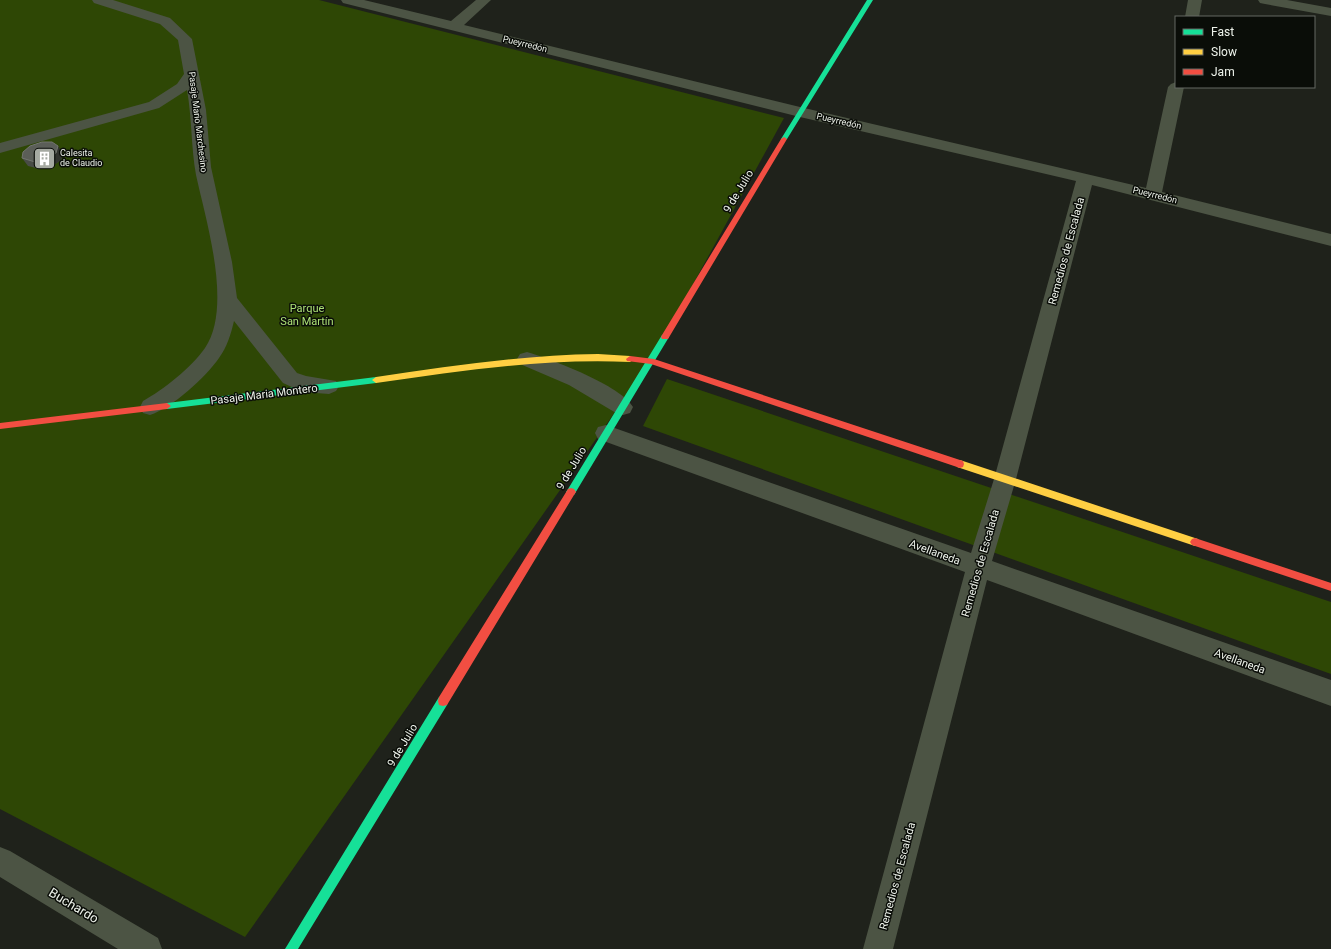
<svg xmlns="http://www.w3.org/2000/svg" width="1331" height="949" font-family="Roboto,sans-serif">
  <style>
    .green { fill: #2e4705 }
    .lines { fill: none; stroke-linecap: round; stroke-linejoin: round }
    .street { fill: #4c5444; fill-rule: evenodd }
    .fast { fill: #16e098; fill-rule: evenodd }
    .slow { fill: #ffcf43; fill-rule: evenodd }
    .jam { fill: #f24e42; fill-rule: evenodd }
    .wall { fill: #494c46 }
    .shaded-wall { fill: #31332e }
    .building { fill: #5b5e58; stroke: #72756f }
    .labels { text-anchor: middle; stroke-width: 3; stroke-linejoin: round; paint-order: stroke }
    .far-street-label { font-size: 9px; fill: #eef3eb; stroke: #0a0d08 }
    .far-poi-label { font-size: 9px; fill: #eef3eb; stroke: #0a0d08; text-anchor: start }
    .street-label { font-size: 11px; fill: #eef3eb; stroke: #0a0d08 }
    .park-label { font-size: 11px; fill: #ace075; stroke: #0a0d08 }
    .near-street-label { font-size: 13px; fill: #eef3eb; stroke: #0a0d08 }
  </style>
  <rect width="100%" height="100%" fill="#1f221b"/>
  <path class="green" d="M0,0h319l465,118 -133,243 -406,576 -245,-128z
    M667,379l664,223v72l-688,-248z"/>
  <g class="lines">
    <path class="street" d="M92,0h21l57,18 22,21 14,71 5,57 21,95 5,36 60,75 9,3 30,5 3,5 -3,5 -7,3 -26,-2 -20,-9 -49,-62c-3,13 -7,26 -15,37 -13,19 -47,50 -69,57l-7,-2 -3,-6 3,-6c20,-11 49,-34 62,-53 28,-41 1,-127 -9,-173 -5,-28 -4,-57 -9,-85l-28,18 -159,45v-10l149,-41 28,-18 7,-10 -6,-34 -18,-16 -66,-21z
      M341,0h23l87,21 25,-21h15l-27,25 336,82 346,81 22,-101 3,-3 5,-2v5h8l-22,105 169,42v12l-239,-61 -76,294 -24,82 339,119v26l-344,-126 -94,369h-30l102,-377 -367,-133 -3,-6 3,-6 8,-2 365,128 23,-74 82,-298 -276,-64 -457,-114z
      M1188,0h14l-3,17h-14z
      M1258,0h29l44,8v8l-66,-12 -5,-1z
      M527,352c24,7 95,34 106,55l-3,6 -7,2 -7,-2 -47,-28 -49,-21 -3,-5 3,-5z
      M0,847l10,4 148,87 4,11h-44l-118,-72z"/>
    <path class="fast" d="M867,0h6l-86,139 -5,1 -1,-1z
      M665,334l4,3 -95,158h-6l-2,-3 2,-3 94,-154z
      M376,377l4,3 -4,3 -209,26 -4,-3 4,-3z
      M443,696l4,1 1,4 -1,4 -149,244h-13l154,-252z"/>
    <path class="slow" d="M598,354l32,2 4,3 -4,3c-86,-4 -169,9 -254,21l-4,-3 4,-3c74,-11 147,-22 222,-23z
      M960,460l235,78 3,1 2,3 -2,3 -3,1 -238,-79 -1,-3 1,-3z"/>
    <path class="jam" d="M784,137l3,2 -119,200h-6l-1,-2 1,-2 119,-196z
      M630,356l24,3 309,102 1,3 -1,3 -3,1 -309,-104 -24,-3 -1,-2z
      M167,403l4,3 -4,3 -167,20v-6z
      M571,488l3,1 2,3 -2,3 -127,210 -4,1 -4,-1 -1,-4 1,-4 129,-208z
      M1195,538l136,45v8l-139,-46 -2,-3 2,-3z"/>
  </g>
  <path class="wall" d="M63,154l-2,6 -4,3 -17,6 -12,-3 -6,-8z"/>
  <path class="shaded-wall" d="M58,146l5,8 -2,6 -4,3 -17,6 -5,-7z"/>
  <path class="building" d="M42,142h10l6,4 -2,7 -4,3 -17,6 -13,-4 1,-6 7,-6z"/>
  <defs>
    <symbol id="building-square" viewBox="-11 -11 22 22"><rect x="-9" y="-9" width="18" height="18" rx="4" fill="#a6aaa2" stroke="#0a0d08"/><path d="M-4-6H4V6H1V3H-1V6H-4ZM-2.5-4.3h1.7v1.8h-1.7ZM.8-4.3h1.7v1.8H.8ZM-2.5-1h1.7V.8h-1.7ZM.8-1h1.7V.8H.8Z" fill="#fff"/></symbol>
  </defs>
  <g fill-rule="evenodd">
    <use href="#building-square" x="32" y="146" width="25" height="25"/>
  </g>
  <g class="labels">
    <g class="far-street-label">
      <text transform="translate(525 44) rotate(14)" y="3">Pueyrredón</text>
      <text transform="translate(839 121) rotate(13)" y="3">Pueyrredón</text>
      <text transform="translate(198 122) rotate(83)" y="3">Pasaje Mario Marchesino</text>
      <text transform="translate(1155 195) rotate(14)" y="3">Pueyrredón</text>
    </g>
    <g class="far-poi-label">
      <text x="60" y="156">Calesita<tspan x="60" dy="10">de Claudio</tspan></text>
    </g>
    <g class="street-label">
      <text transform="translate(738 191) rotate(-59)" y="4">9 de Julio</text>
      <text transform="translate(1066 251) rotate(-75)" y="4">Remedios de Escalada</text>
      <text transform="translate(264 394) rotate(-7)" y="4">Pasaje Maria Montero</text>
      <text transform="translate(571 468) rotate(-59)" y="4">9 de Julio</text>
      <text transform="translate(935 552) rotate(20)" y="4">Avellaneda</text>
      <text transform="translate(980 563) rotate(-74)" y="4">Remedios de Escalada</text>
      <text transform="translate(1240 661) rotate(20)" y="4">Avellaneda</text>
      <text transform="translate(402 745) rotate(-59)" y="4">9 de Julio</text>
      <text transform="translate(897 876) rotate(-75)" y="4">Remedios de Escalada</text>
    </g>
    <g class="park-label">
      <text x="307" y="312">Parque<tspan x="307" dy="13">San Martín</tspan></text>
    </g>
    <g class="near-street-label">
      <text transform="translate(74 905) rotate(31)" y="5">Buchardo</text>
    </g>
  </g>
  <rect x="1175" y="16" width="140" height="72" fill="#0a0d08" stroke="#656963"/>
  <rect x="1183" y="29" width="20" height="6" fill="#16e098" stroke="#656963"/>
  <text x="1211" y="36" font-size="12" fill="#eef3eb">Fast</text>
  <rect x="1183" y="49" width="20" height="6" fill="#ffcf43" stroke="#656963"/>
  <text x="1211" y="56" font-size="12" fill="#eef3eb">Slow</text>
  <rect x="1183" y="69" width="20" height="6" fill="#f24e42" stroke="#656963"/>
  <text x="1211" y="76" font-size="12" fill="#eef3eb">Jam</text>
</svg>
